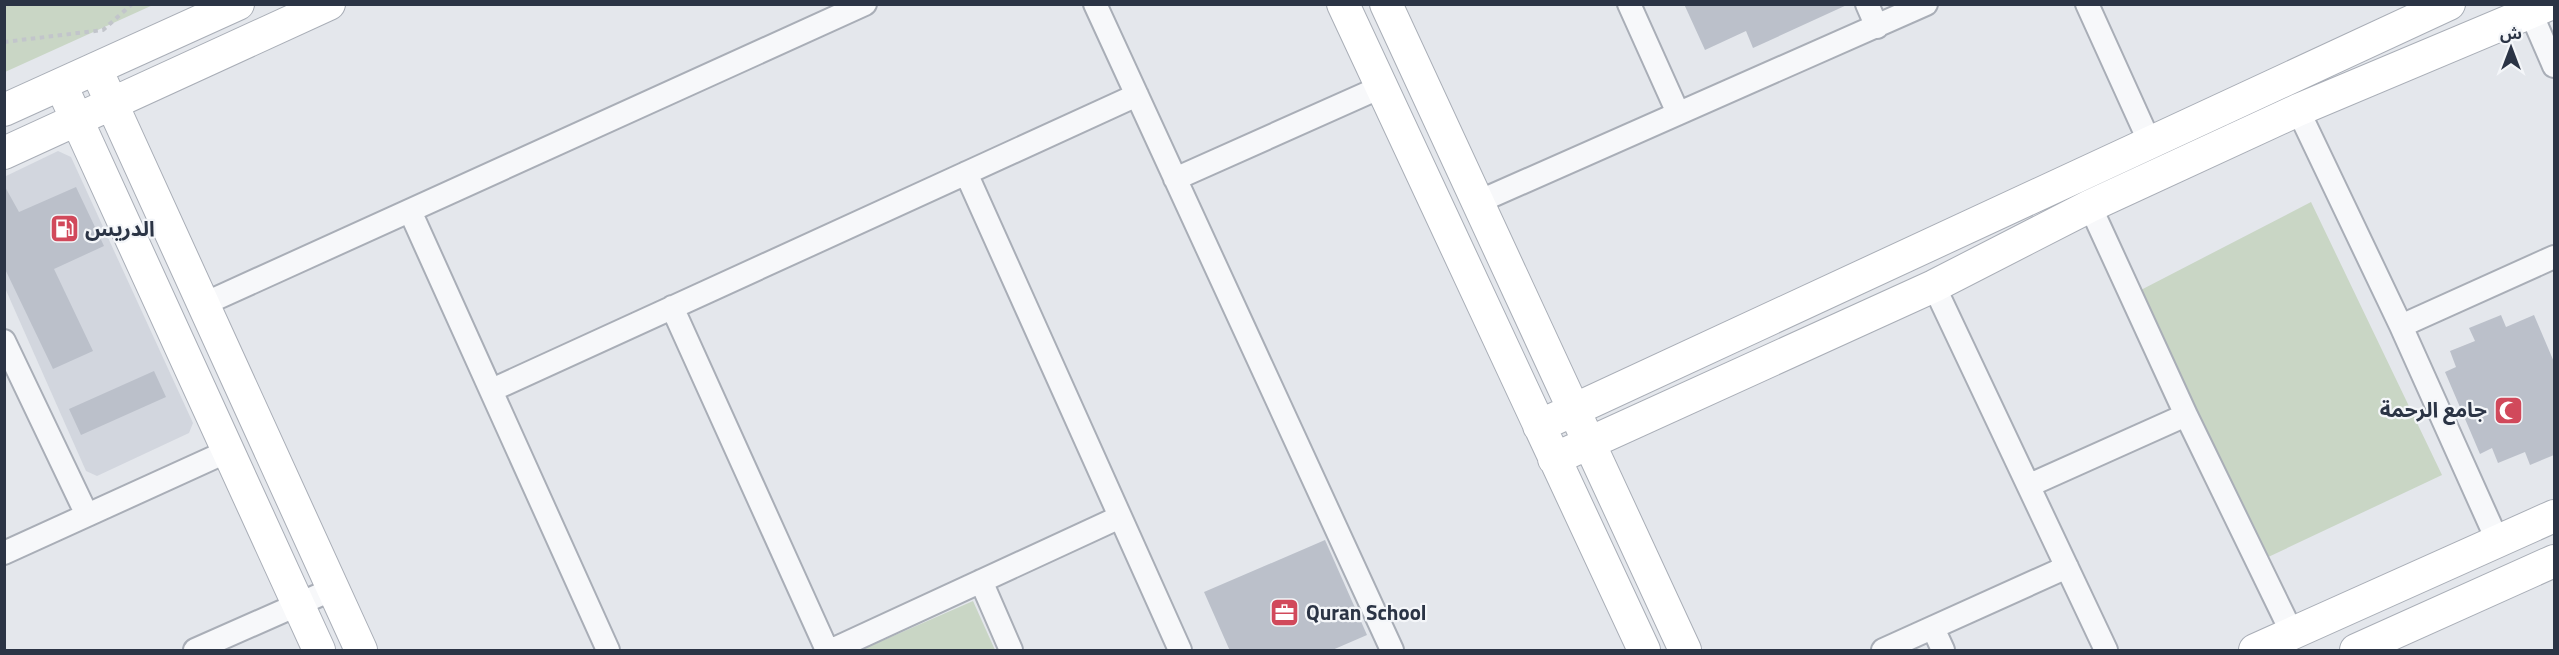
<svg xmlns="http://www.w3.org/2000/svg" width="2559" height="655" font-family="'Titillium Web','Noto Sans Arabic',sans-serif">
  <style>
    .built { fill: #d2d6de }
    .green { fill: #c9d6c5 }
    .building { fill: #bbc0ca }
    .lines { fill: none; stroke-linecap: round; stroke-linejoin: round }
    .street-casing { stroke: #a9aeb7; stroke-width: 26 }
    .secondary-casing { stroke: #a9aeb7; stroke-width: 34 }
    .path { stroke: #c2c5cb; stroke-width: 4; stroke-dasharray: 4.5 4.5; stroke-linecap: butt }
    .street { stroke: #f7f8fa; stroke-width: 22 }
    .secondary { stroke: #fff; stroke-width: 32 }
    .labels { text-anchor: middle; stroke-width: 4.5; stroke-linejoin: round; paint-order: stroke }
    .poi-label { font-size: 21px; font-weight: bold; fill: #2b3445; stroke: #f4f6f9; text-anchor: start }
  </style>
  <rect width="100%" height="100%" fill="#e4e7ec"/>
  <path class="built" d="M58,151l13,6 122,266 -4,10 -92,43 -11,-5 -81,-183 -1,-111z"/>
  <path class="green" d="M5,4h148v1l-148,67z
    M2311,202l131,273 -178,84 -127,-267z
    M973,601l22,49h-134z"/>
  <path class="building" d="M1684,4h165l-96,44 -7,-17 -41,19z
    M4,185l15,27 57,-25 28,59 -50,23 39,82 -40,18 -49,-102z
    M2501,315l5,12 28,-12 20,47v93l-24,10 -5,-13 -27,11 -6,-15 -12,6 -35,-82 11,-5 -6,-16 25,-10 -6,-13z
    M154,371l12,26 -85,38 -12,-26z
    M1325,540l42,95 -37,16h-100l-26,-59z"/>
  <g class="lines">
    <defs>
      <path id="street" d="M1095,4l297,646
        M1629,4l49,109
        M1867,4l10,23
        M2087,4l63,139
        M2531,13l23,53
        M2298,110l103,216 97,216
        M966,173l214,477
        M1175,179l206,-92
        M1478,202l448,-198
        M2090,206l96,209 106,218
        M410,211l198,439
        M1934,286l172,364
        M204,304l661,-300
        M672,307l155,343
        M2401,326l153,-69
        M4,341l83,174
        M492,390l645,-295
        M2030,485l156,-70
        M4,553l224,-102
        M981,581l30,69
        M1933,628l10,22
        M195,650l138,-61
        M832,650l288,-133
        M1883,650l184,-83"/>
      <path id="secondary" d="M1343,4l301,646
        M1386,4l299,646
        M96,69l265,581
        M61,85l258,565
        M4,110l234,-106
        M4,153l325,-149
        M1539,426l910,-422
        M1554,459l380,-173 156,-80 208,-96 252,-106
        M2255,650l299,-134
        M2356,650l198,-89"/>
    </defs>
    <use href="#street" class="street-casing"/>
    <use href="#secondary" class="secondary-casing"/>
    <path class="path" d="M4,42l99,-12 29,-26"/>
    <use href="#street" class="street"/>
    <use href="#secondary" class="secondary"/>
  </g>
  <defs>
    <symbol id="fuel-square" viewBox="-11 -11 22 22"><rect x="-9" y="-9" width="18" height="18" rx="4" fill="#d1495b" stroke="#f4f6f9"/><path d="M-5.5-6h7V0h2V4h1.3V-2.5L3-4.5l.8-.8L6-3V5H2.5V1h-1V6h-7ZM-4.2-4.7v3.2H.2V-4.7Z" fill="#fff"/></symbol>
    <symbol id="mosque-square" viewBox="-11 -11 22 22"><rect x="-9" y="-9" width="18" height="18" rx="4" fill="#d1495b" stroke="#f4f6f9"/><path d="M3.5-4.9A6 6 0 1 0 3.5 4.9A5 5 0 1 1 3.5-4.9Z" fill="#fff"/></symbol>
    <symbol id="office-square" viewBox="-11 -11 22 22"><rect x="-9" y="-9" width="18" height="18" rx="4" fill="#d1495b" stroke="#f4f6f9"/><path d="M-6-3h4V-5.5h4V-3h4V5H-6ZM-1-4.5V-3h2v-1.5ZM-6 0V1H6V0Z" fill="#fff"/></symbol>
  </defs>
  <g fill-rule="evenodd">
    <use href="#fuel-square" x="48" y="212" width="33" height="33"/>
    <use href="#mosque-square" x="2492" y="394" width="33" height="33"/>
    <use href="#office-square" x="1268" y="596" width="33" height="33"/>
  </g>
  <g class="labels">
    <g class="poi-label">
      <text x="85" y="236">الدريس</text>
      <text x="2487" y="417" text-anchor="end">جامع الرحمة</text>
      <text x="1306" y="620">Quran School</text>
    </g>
  </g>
  <rect width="2559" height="655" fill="none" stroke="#2b3445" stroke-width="12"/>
  <g transform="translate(2511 48)" stroke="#f4f6f9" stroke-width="4.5" paint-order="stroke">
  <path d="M0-4.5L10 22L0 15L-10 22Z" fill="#2b3445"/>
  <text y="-9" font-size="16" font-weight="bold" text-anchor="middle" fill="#2b3445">ش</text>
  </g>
</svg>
